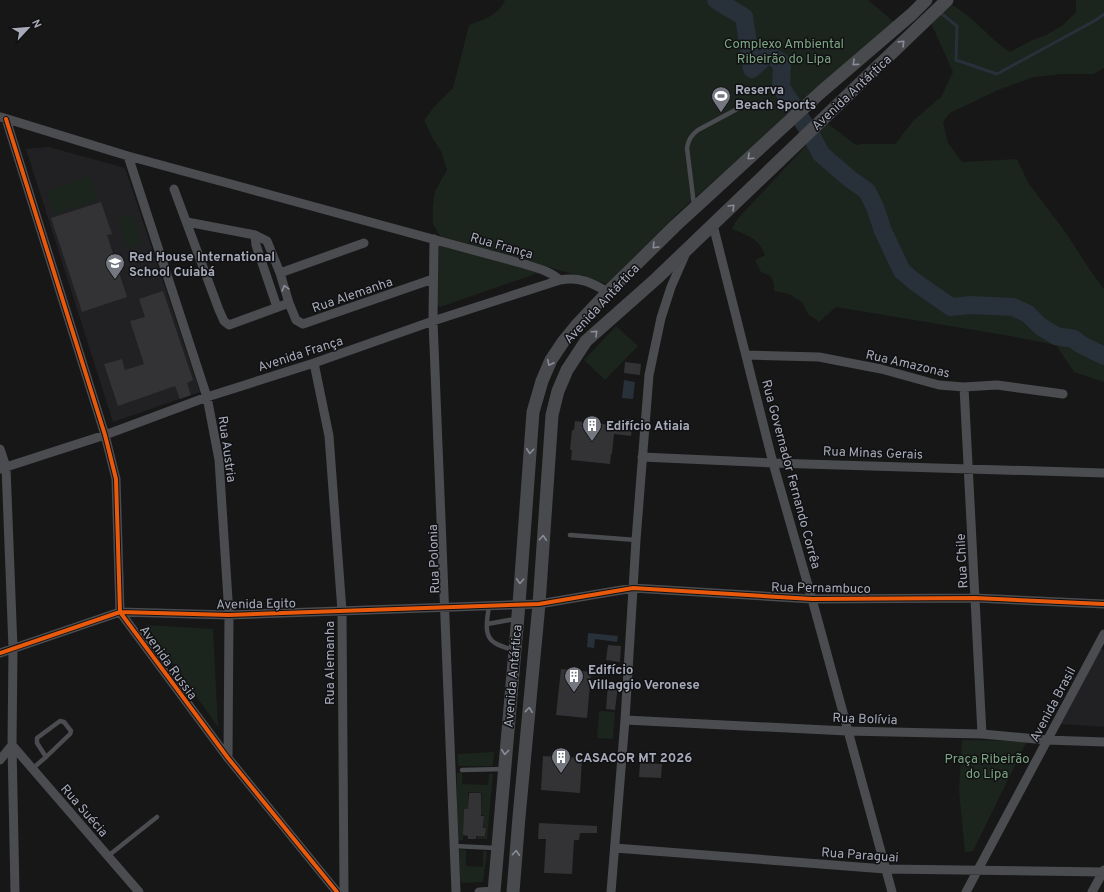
<svg xmlns="http://www.w3.org/2000/svg" width="1104" height="892" font-family="Overpass,sans-serif">
  <style>
    .built { fill: #212123 }
    .green { fill: #1c241e }
    .water { fill: #28303a }
    .lines { fill: none; stroke-linecap: round; stroke-linejoin: round }
    .stream { stroke: #28303a; stroke-width: 3 }
    .river { stroke: #28303a; stroke-width: 18 }
    .building { fill: #333335 }
    .service { stroke: #4a4c50; stroke-width: 4.5 }
    .minor { stroke: #4a4c50; stroke-width: 9 }
    .secondary { stroke: #484a4e; stroke-width: 13 }
    .cycleway-casing { stroke: #111113; stroke-width: 6 }
    .cycleway { stroke: #e8590c; stroke-width: 4 }
    .oneway { stroke: #8a8d99 }
    .oneway2 { stroke: #8a8e9a }
    .labels { text-anchor: middle; stroke-width: 3; stroke-linejoin: round; paint-order: stroke }
    .park-label { font-size: 13px; fill: #7ca683; stroke: #111113 }
    .poi-label { font-size: 13px; font-weight: bold; fill: #a6aab9; stroke: #111113; text-anchor: start }
    .street-label { font-size: 13px; fill: #a6aab9; stroke: #111113 }
  </style>
  <rect width="100%" height="100%" fill="#171717"/>
  <path class="built" d="M49,147l76,21 75,224 -87,30 -87,-273z
    M1100,648l4,2v77l-43,-3z"/>
  <path class="green" d="M505,0h363l26,22 -213,188 -74,74 -167,-48 -7,-12v-19l2,-14 12,-21 -6,-19 -8,-12 -9,-19 10,-13 19,-19 16,-63c14,-5 30,-10 36,-25z
    M1076,0h28v68l-10,6h-33l-27,3 -36,13 -48,23 -7,9 5,21 14,19 55,-3 12,25 35,46 26,40 14,19v93l-30,-10 -18,-27 -46,-9 -174,-29 -17,15 -11,-8 -6,-12 -13,-8 -15,-3v-8l-4,-7 -9,-4 -6,-12 10,-5c-7,-18 -17,-19 -33,-26l4,-8 7,-8 84,-90 29,22 6,-1h33l20,-25 26,-22 12,-25 -23,-51 20,-17c25,13 38,34 60,48l22,-12 14,-5 17,-10 13,-13z
    M90,176l8,24 -44,14 -8,-23z
    M133,214l9,30 -15,4 -9,-29z
    M444,245l93,25 1,3 -98,34 -4,-4 2,-57z
    M616,326l22,20 -33,34 -21,-20z
    M146,625l67,4 5,98z
    M599,711l16,1 -2,27 -16,-1z
    M962,740l65,1 -54,110 -8,1 -6,-61z
    M494,752l-1,13 -2,1h-33l-1,-12z
    M462,772v12l26,1 1,-11h4l-6,65h-10v-3h9v-8l-2,-1v-12h-3l1,-22 -14,-1v17h-4l-1,31h-6v-67z
    M459,849l7,1v16l17,1v-16h4l-4,31 -20,1 -3,-2z"/>
  <path class="water" d="M624,380l11,2 -2,17 -11,-1z
    M588,633l30,3 -1,6 -22,-3 -1,9 -7,-1z"/>
  <g class="lines">
    <path class="stream" d="M723,5l1,-5
      M942,14l15,12 -1,34 41,14 99,-54 8,-6"/>
    <path class="river" d="M716,0l28,17 8,52 16,-15 14,9 -1,24 29,46 11,21 29,25 17,12 8,16 8,24 19,40 13,11 36,25 20,-2 42,2 15,7 12,12 16,10 18,3 6,5 24,12"/>
  </g>
  <path class="building" d="M101,202l11,32 -5,1 20,62 -45,15 -31,-94z
    M163,291l30,89 -6,3 4,12 -11,4 -5,-13 -57,20 -14,-42 18,-5 3,11 19,-6 -14,-43 15,-4 -6,-18z
    M625,362l16,2 -1,11 -16,-2z
    M624,419l9,1 -2,16 -17,-2 -2,20h-1l-1,10 -39,-4 1,-10h-2l2,-20h2l1,-9 48,5z
    M608,645l13,1 -1,16 -14,-2z
    M561,669l30,3 -4,46 -31,-3z
    M608,684l10,1 -3,25 -9,-1z
    M543,756l39,2 -2,35 -39,-3z
    M640,763l22,1 -1,14 -22,-1z
    M469,793h12v23h3l-1,12h3l-1,8h-9v3h-8v-3l-5,-1 1,-26h4z
    M539,823l58,3v7h-17l-1,7h-5l-2,34 -28,-1 2,-34h-8z"/>
  <g class="lines">
    <path class="service" d="M694,205l-7,-57c1,-8 4,-13 11,-18l41,-22
      M570,535l66,5
      M489,605c-1,12 -7,31 6,38 5,3 12,5 18,7
      M487,624l28,-5
      M32,769l14,-12 24,-23 1,-3 -7,-9 -4,-1 -23,17v5l9,14
      M462,770l42,-1
      M454,846l42,2
      M108,856l49,-39"/>
    <path class="minor" d="M1,117l127,39 396,108c13,4 26,7 36,16
      M6,119l99,316 11,44 4,133 108,146 109,134
      M128,156l79,241 12,63 10,155 -1,143
      M174,189l45,121 5,11 5,4 60,-22 7,17 7,4 130,-45
      M187,222l68,13 12,6 13,32 9,30
      M713,225l60,238 39,136 80,293
      M255,235l1,10 21,62
      M434,239l-1,82 23,571
      M280,273l84,-30
      M747,355l72,2 62,12 58,16 25,2 33,-2 66,9
      M314,363l15,73 13,175 2,281
      M964,387l18,347
      M0,449l6,18 7,181 -1,97 3,147
      M642,457l131,6 331,10
      M0,469l105,-34 102,-38 107,-34 119,-42 127,-41c19,-4 32,3 48,12
      M0,653l120,-41 109,3 310,-11 94,-16 179,11 163,-1 129,6
      M625,720l222,11 135,3 65,6 57,2
      M0,760l12,-15 127,147
      M615,848l270,21 219,3
      M479,892l16,-1
      M611,892l14,-172 11,-180 13,-165 12,-57 10,-31 14,-32
      M966,892l138,-258
      M1092,892l12,-22"/>
    <path class="secondary" d="M494,892l25,-288 14,-192 9,-31 9,-21 12,-18 13,-16 32,-34 67,-66 146,-134 91,-78 14,-14
      M513,892l6,-75 20,-213 13,-189 6,-24 9,-21 19,-29 70,-62 291,-279"/>
    <defs>
      <path id="cycleway" d="M6,119l99,316 11,44 4,133 108,146 109,134
        M0,653l120,-41 109,3 310,-11 94,-16 179,11 163,-1 129,6"/>
    </defs>
    <use href="#cycleway" class="cycleway-casing"/>
    <use href="#cycleway" class="cycleway"/>
  </g>
  <defs><path id="oneway-chevron" d="M-2-3.5L2.5 0L-2 3.5" fill="none" stroke-width="1.6" stroke-linecap="round" stroke-linejoin="round"/></defs>
  <g class="oneway">
    <use href="#oneway-chevron" transform="translate(902 43) rotate(-44)"/>
    <use href="#oneway-chevron" transform="translate(855 63) rotate(139)"/>
    <use href="#oneway-chevron" transform="translate(750 157) rotate(137)"/>
    <use href="#oneway-chevron" transform="translate(732 207) rotate(-45)"/>
    <use href="#oneway-chevron" transform="translate(655 246) rotate(135)"/>
    <use href="#oneway-chevron" transform="translate(595 333) rotate(-42)"/>
    <use href="#oneway-chevron" transform="translate(550 363) rotate(116)"/>
    <use href="#oneway-chevron" transform="translate(530 451) rotate(95)"/>
    <use href="#oneway-chevron" transform="translate(543 538) rotate(-86)"/>
    <use href="#oneway-chevron" transform="translate(520 581) rotate(93)"/>
    <use href="#oneway-chevron" transform="translate(529 710) rotate(-84)"/>
    <use href="#oneway-chevron" transform="translate(505 752) rotate(95)"/>
    <use href="#oneway-chevron" transform="translate(516 853) rotate(-86)"/>
  </g>
  <use class="oneway2" href="#oneway-chevron" transform="translate(285 288) rotate(-106)"/>
  <defs>
    <symbol id="stadium-pin" viewBox="-11 -11 22 30"><path d="M0 17L-7.5 6A9.5 9.5 0 1 1 7.5 6Z" fill="#747780" stroke="#111113"/><path d="M0-5a6.5 5 0 1 0 0 10a6.5 5 0 1 0 0-10ZM-3.5-1.8h7v3.6h-7Z" fill="#fff"/></symbol>
    <symbol id="school-pin" viewBox="-11 -11 22 30"><path d="M0 17L-7.5 6A9.5 9.5 0 1 1 7.5 6Z" fill="#747780" stroke="#111113"/><path d="M0-5L7-2L0 1L-7-2ZM-4 1L0 2.5L4 1V4Q0 6-4 4Z" fill="#fff"/></symbol>
    <symbol id="building-pin" viewBox="-11 -11 22 30"><path d="M0 17L-7.5 6A9.5 9.5 0 1 1 7.5 6Z" fill="#747780" stroke="#111113"/><path d="M-4-6H4V6H1V3H-1V6H-4ZM-2.5-4.3h1.7v1.8h-1.7ZM.8-4.3h1.7v1.8H.8ZM-2.5-1h1.7V.8h-1.7ZM.8-1h1.7V.8H.8Z" fill="#fff"/></symbol>
  </defs>
  <g fill-rule="evenodd">
    <use href="#stadium-pin" x="710" y="85" width="22" height="30"/>
    <use href="#school-pin" x="104" y="252" width="22" height="30"/>
    <use href="#building-pin" x="581" y="414" width="22" height="30"/>
    <use href="#building-pin" x="563" y="665" width="22" height="30"/>
    <use href="#building-pin" x="550" y="746" width="22" height="30"/>
  </g>
  <g class="labels">
    <g class="park-label">
      <text x="784" y="48">Complexo Ambiental<tspan x="784" dy="15">Ribeirão do Lipa</tspan></text>
      <text x="987" y="763">Praça Ribeirão<tspan x="987" dy="15">do Lipa</tspan></text>
    </g>
    <g class="poi-label">
      <text x="735" y="94">Reserva<tspan x="735" dy="15">Beach Sports</tspan></text>
      <text x="129" y="261">Red House International<tspan x="129" dy="15">School Cuiabá</tspan></text>
      <text x="606" y="430">Edifício Atiaia</text>
      <text x="588" y="674">Edifício<tspan x="588" dy="15">Villaggio Veronese</tspan></text>
      <text x="575" y="762">CASACOR MT 2026</text>
    </g>
    <g class="street-label">
      <text transform="translate(851 92) rotate(-43)" y="5">Avenida Antártica</text>
      <text transform="translate(502 245) rotate(16)" y="5">Rua França</text>
      <text transform="translate(352 294) rotate(-19)" y="5">Rua Alemanha</text>
      <text transform="translate(601 303) rotate(-47)" y="5">Avenida Antártica</text>
      <text transform="translate(300 353) rotate(-18)" y="5">Avenida França</text>
      <text transform="translate(908 363) rotate(13)" y="5">Rua Amazonas</text>
      <text transform="translate(228 449) rotate(82)" y="5">Rua Austria</text>
      <text transform="translate(873 452) rotate(2)" y="5">Rua Minas Gerais</text>
      <text transform="translate(792 474) rotate(75)" y="5">Rua Governador Fernando Corrêa</text>
      <text transform="translate(433 559) rotate(-92)" y="5">Rua Polonia</text>
      <text transform="translate(961 561) rotate(-93)" y="5">Rua Chile</text>
      <text transform="translate(821 587) rotate(1)" y="5">Rua Pernambuco</text>
      <text transform="translate(256 603) rotate(-1)" y="5">Avenida Egito</text>
      <text transform="translate(169 662) rotate(54)" y="5">Avenida Russia</text>
      <text transform="translate(329 663) rotate(-90)" y="5">Rua Alemanha</text>
      <text transform="translate(512 676) rotate(-85)" y="5">Avenida Antártica</text>
      <text transform="translate(1052 704) rotate(-62)" y="5">Avenida Brasil</text>
      <text transform="translate(865 718) rotate(2)" y="5">Rua Bolívia</text>
      <text transform="translate(85 810) rotate(49)" y="5">Rua Suécia</text>
      <text transform="translate(860 854) rotate(4)" y="5">Rua Paraguai</text>
    </g>
  </g>
  <g transform="translate(28 28) rotate(64)" stroke="#111113" stroke-width="3" paint-order="stroke">
  <path d="M0-3L7 15L0 10L-7 15Z" fill="#a6aab9"/>
  <text y="-6" font-size="11" font-weight="bold" text-anchor="middle" fill="#a6aab9">N</text>
  </g>
</svg>
